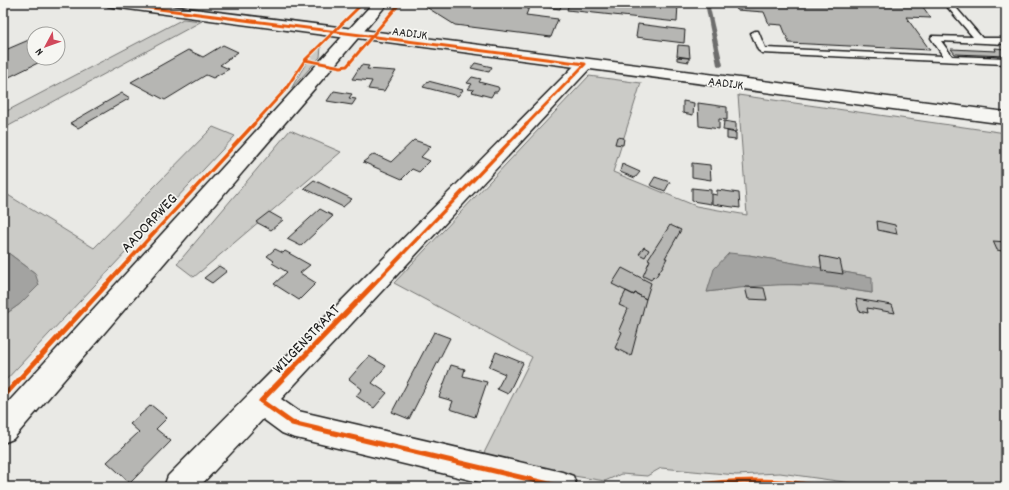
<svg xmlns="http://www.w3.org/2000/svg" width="1009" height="490" font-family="Dekko,sans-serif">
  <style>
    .green { fill: #cbcbc7; stroke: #747472; fill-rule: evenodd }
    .water { fill: #a3a3a1; stroke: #6d6d6c }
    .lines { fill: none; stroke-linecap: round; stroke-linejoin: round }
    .stream { fill: #6d6d6c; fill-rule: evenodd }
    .building { fill: #b6b6b3; stroke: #1c1c1c }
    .service-casing { stroke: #1c1c1c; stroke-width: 3 }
    .minor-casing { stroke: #1c1c1c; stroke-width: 3 }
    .tertiary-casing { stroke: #1c1c1c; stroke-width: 3 }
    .secondary-casing { stroke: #1c1c1c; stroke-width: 3 }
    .service { fill: #f6f6f2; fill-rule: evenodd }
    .minor { fill: #f6f6f2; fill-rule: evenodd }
    .tertiary { fill: #f6f6f2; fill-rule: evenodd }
    .secondary { fill: #f6f6f2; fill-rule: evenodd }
    .cycleway-far2-casing { stroke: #f6f6f2; stroke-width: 5 }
    .cycleway-far1-casing { stroke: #f6f6f2; stroke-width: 6 }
    .cycleway-casing { stroke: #f6f6f2; stroke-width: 8 }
    .cycleway-far2 { stroke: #e8590c; stroke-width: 3 }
    .cycleway-far1 { stroke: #e8590c; stroke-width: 3.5 }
    .cycleway { stroke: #e8590c; stroke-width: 5 }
    .labels { text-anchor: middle; stroke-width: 3.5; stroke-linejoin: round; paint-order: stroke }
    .far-street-label { font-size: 13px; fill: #1c1c1c; stroke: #f6f6f2 }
    .street-label { font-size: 16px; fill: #1c1c1c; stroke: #f6f6f2 }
  </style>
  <rect width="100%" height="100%" fill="#e9e9e5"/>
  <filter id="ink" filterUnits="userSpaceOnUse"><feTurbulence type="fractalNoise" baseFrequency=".025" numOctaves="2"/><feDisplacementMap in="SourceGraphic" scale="8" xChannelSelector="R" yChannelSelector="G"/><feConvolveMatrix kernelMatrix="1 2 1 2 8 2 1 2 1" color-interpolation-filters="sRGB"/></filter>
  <g filter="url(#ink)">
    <path class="green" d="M183,19l19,2 -199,108v-16z
      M321,47l-1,10 -29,32c8,-14 17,-32 30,-42z
      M589,76l52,7 -28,89 83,34 51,9 -9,-120 268,38v354h-126l-100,-14 -44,2 -75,-7 -14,8 -26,-2 -16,7 -125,-20 52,-104 -138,-74zM749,255l122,22 1,16c-37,-6 -73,-10 -110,-8 -18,1 -37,5 -55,7z
      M213,127l22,9 -232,247v-67l17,-12 15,-31 -32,-24v-57l91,56z
      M290,130l51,22 -147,125 -17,-13z"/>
    <path class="water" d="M3,249l32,24 4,12 -19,19 -17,12z
      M729,253l20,2 123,22v16c-16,-2 -32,-6 -49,-7 -39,-4 -77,1 -116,6l7,-23z"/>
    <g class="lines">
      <path class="stream" d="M705,3h4l14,62 -1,1 -2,1 -3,-2z"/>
    </g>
    <path class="building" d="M425,3h137l-2,6 -30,-4 -4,10 32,4 -7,18 -96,-12 -32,-20z
      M569,3h109l-1,19 -110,-12z
      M734,3h186l11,15 -25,-1 24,33 -141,-7 -7,-18 -13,-1 -5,-12 -27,-2z
      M638,24l47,6 -1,13 -48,-6z
      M31,39l3,1v18h14l-45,22v-29z
      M223,45l15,7 -18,13 9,4 -16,9 -7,-3 -41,25 -34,-18 57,-32 15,7z
      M678,45l11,1 1,12 -13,-2z
      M995,48l11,1v7l-51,-2 -4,-5 45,2z
      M677,57l12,1v4l-12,-2z
      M475,63l17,4 -3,5 -18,-4z
      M361,65l8,1 -2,3 29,2 -12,20 -16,-2 4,-8 -20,-2z
      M472,77l9,2 -2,3 19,5 1,2 -2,3h-3l-3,5 -19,-5 2,-2 -6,-1 4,-5 -5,-1z
      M428,81l35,9 -5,6 -35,-9z
      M334,91l18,3 -3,4 7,1 -4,6 -25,-4z
      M122,93l8,5 -52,30 -8,-5z
      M683,101l11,2 -1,12 -10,-2z
      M698,103l29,4v13l-8,-1v10l-20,-3z
      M724,121l12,2v9l-13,-2z
      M727,131l9,2v7l-9,-1z
      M617,137l7,1 -1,7 -8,-1z
      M414,140l17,6 -10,11 9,4 -11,11 -7,-3 -10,10 -39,-17 11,-8 17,8z
      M692,163l18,2 1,15 -19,-3z
      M622,164l18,8 -5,6 -15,-6z
      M655,177l15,5 -5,9 -15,-6z
      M314,180l38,19 -9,8 -39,-19z
      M692,188l19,2v14l-19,-3z
      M717,190l22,3 1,15 -28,-4v-10l5,1z
      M320,209l13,7 -32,30 -14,-7z
      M269,212l14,8 -12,10 -15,-8z
      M877,221l18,4 2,9 -19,-4z
      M670,225l11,5 -16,28h2l-4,8 -8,12 -2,-2 -2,4 -8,-4 7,-16 -2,-1z
      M993,241l13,1v10l-9,-2z
      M644,247l5,3 -4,7 -6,-3z
      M275,249l8,4 2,-2 25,14 -10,8 16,10 -17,17 -25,-16 13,-12 -15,-9 2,-2 -7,-5z
      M820,256l20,4 3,14 -21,-3z
      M219,266l8,5 -15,12 -8,-5z
      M622,268l29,15 -5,16 -11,-6 -1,2 -22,-11z
      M745,287l19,1 3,12 -19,-1z
      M626,291l8,4 1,-2 11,6 -15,57 -16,-8 7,-16 -3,-2 9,-21 -9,-4z
      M856,299l36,6 3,8 -28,-5 1,5 -9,-2z
      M434,332l16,6 -41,81 -17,-7z
      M496,352l27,11 -15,31 -11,-5 8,-15 -16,-7z
      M369,356l17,10 -14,17 15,10 -13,15 -18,-12 6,-7 -13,-10z
      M451,365l14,4 -2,7 24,6 -12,35 -25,-8 3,-8 -14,-4z
      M151,405l16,13 -11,11 15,12 -41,42 -23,-21 32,-30 -9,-8z"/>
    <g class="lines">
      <defs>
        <path id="service" d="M944,3h8l30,35h24v6l-65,-3 11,15 54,2v6l-244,-11 -4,-3 -7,-17 4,-2h3l7,17 178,8 -12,-18 1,-2 41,1z"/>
        <path id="minor" d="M106,3h40l208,26 5,2 3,3 -3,3 -5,2 -241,-32 -5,-1z
          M585,59l6,2 2,3 -2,3 -310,332 17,12 264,61 11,4 4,11h-77l-208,-50 -10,-4 -19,-14 -64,68h-35l4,-11 411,-415z"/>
        <path id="tertiary" d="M354,29l652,83v12l-657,-87 -3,-3 3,-3z"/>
        <path id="secondary" d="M373,3h15l-375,436 -10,4v-35z"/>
      </defs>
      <use href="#service" class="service-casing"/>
      <use href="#minor" class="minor-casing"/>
      <use href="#tertiary" class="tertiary-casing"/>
      <use href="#secondary" class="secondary-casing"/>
      <use href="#service" class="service"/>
      <use href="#minor" class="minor"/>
      <use href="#tertiary" class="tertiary"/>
      <use href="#secondary" class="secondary"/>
      <defs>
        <path id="cycleway-far2" d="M113,3l472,61
          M305,60l36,7 6,-1 53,-63
          M253,125l32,-35 20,-30 58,-57
          M526,125l59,-61"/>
        <path id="cycleway-far1" d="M106,285l148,-161
          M373,285l154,-161"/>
        <path id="cycleway" d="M374,284l-113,117 31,22 270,64
          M3,397l104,-113
          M687,487c47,-8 88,-8 135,0"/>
      </defs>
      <use href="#cycleway-far2" class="cycleway-far2-casing"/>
      <use href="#cycleway-far1" class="cycleway-far1-casing"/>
      <use href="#cycleway" class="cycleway-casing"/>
      <use href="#cycleway-far2" class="cycleway-far2"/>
      <use href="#cycleway-far1" class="cycleway-far1"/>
      <use href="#cycleway" class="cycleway"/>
    </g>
  </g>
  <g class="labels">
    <g class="far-street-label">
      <text transform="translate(410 32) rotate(7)" y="5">AADIJK</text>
      <text transform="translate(726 82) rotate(7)" y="5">AADIJK</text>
    </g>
    <g class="street-label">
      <text transform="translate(148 222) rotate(-47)" y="6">AADORPWEG</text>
      <text transform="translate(305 338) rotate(-46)" y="6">WILGENSTRAAT</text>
    </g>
  </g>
  <rect width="1009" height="490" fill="none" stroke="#f6f6f2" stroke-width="16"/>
  <rect x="8" y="8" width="993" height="474" fill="none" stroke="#1c1c1c" stroke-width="1.5" filter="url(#ink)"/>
  <g transform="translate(46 46) rotate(229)"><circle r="19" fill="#f6f6f2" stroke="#9f9f9c"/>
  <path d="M0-3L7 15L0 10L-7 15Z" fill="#d1495b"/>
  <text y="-6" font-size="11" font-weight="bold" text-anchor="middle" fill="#1c1c1c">N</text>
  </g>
</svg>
